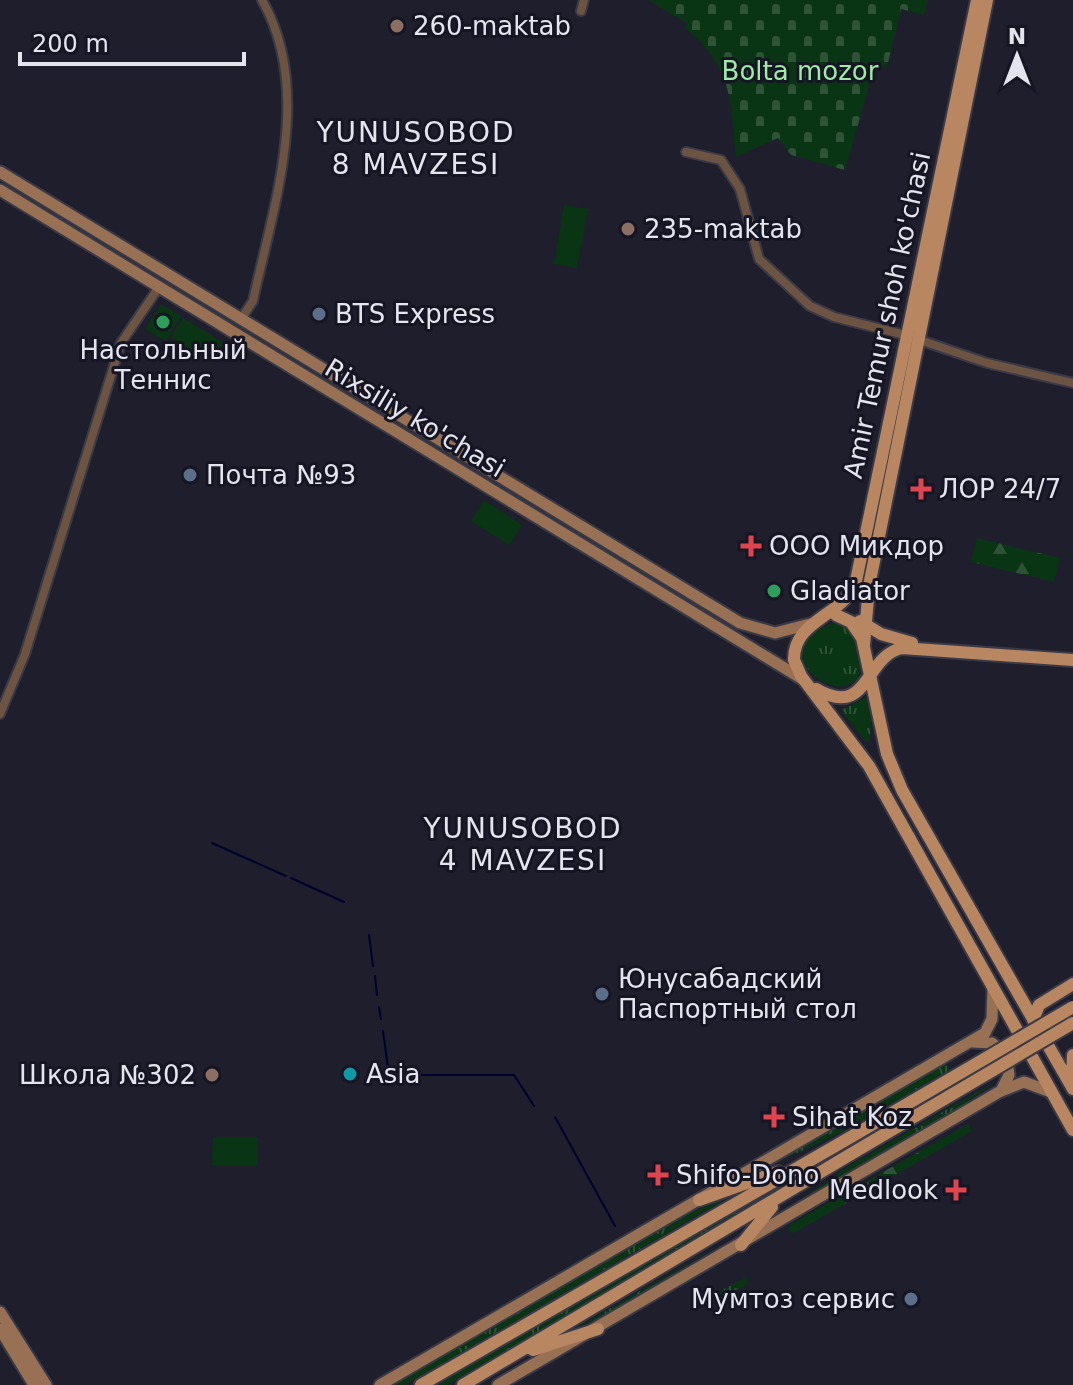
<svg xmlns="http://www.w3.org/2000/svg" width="1073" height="1385" font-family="'DejaVu Sans',sans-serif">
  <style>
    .grass { fill: url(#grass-tufts) }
    .forest { fill: url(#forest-firs) }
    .cemetery { fill: url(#cemetery-stones) }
    .pitch { fill: #0a3514 }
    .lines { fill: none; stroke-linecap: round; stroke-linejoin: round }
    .stream { stroke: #00002f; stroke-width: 2 }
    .street-casing { stroke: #3a3a47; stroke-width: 12 }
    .secondary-casing { stroke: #3a3a47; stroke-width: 15 }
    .primary-casing { stroke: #3a3a47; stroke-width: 16 }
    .street { stroke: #6c5342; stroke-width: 8 }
    .secondary { stroke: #987054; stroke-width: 11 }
    .primary { stroke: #b98662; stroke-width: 12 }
    .primary-bridge-casing { stroke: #3a3a47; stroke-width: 16; stroke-linecap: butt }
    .primary-bridge { stroke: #b98662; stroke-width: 12 }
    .education-dot { fill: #8d6e63; stroke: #151523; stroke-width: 3 }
    .service-dot { fill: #5c6f8a; stroke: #151523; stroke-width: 3 }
    .leisure-dot { fill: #2e9e5b; stroke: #151523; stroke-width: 3 }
    .health-dot { fill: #e0444e; stroke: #151523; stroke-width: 3 }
    .culture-dot { fill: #0f9aa8; stroke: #151523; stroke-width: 3 }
    .labels { text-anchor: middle; stroke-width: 6; stroke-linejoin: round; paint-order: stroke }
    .poi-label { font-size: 26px; fill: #e3e4ee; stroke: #151523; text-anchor: start }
    .park-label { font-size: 26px; fill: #9ceca6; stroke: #151523 }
    .street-label { font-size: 26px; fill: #e3e4ee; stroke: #151523 }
    .neighbourhood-label { font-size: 28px; letter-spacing: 2px; fill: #e3e4ee; stroke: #151523 }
  </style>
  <defs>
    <pattern id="grass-tufts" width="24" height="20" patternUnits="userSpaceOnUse" patternTransform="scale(2)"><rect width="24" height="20" fill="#0a3514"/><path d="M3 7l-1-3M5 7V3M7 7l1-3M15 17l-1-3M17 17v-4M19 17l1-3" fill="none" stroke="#2e5236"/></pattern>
    <pattern id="forest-firs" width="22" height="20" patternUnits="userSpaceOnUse" patternTransform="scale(2)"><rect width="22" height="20" fill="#0a3514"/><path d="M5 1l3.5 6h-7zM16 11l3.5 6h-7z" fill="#2e5236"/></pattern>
    <pattern id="cemetery-stones" width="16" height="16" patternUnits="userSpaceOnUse" patternTransform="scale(2)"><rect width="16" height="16" fill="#0a3514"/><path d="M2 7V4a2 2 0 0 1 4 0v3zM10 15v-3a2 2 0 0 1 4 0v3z" fill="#2e5236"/></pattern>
  </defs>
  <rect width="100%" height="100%" fill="#1e1e2c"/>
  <path class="grass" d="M836,622h7c11,12 20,27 18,45 -6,53 -112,-16 -25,-45z
    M867,697l4,23 -1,21 -4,1 -25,-32z
    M946,1063l4,7 -110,63 -94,44z
    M996,1081l-37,27 -200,121 88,-62z
    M829,1158l-50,34 -332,193h-13z
    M731,1196l-326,189h-14l299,-172z
    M727,1240l-122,75 -32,15z
    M747,1277v7l-31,19 -13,-3z"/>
  <path class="forest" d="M977,538l83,20 -6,24 -83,-20z
    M968,1124l4,7 -178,102 -6,-3 3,-6z"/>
  <path class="cemetery" d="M648,0h280l-4,15 -23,-6 -14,58 -12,-2 -30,105 -54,-15 -13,-17 -42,19c-5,-58 -4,-91 -52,-130l4,-3z"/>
  <path class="pitch" d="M564,205l24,4 -11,59 -23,-4z
    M161,304l20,12 -15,25 -21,-12z
    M183,318l41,25 -12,20 -41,-26z
    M484,500l38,25 -13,20 -38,-24z
    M213,1137h45v28h-46z"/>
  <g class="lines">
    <path class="stream" d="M212,843l74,33
      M291,878l53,24
      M369,935l4,31
      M375,976l2,19
      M379,1007l2,12
      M383,1031l6,44
      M405,1075h109l20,31
      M555,1117l60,109"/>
    <defs>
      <path id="street" d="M581,11l3,-11
        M686,152l35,8 19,29 19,70 51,47 24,11 71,18 82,28 86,20
        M241,319l12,-18c20,-94 61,-210 9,-301
        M0,714l25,-60 96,-311 38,-56"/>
      <path id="secondary" d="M0,172l740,451 35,10 39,-10
        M0,190l804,490
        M973,1042l19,1 14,11 3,21 -7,14
        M0,1312l46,73
        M0,1329l34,56
        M380,1385l605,-352 7,-14 1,-32
        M498,1385l501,-293 25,-10 27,10"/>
      <path id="primary" d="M977,0l-121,581c-11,35 -63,38 -62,79l7,16 68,90 204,364
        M836,615l15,7 11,16 25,116 15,36 171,299
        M860,621l21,13 31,9
        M864,645l5,-59 118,-586
        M816,689c53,31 48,-33 86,-41l171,12
        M1033,1020l6,-15 34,-21
        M1072,1081l1,-26
        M699,1200l79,-28
        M741,1245l31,-38
        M533,1350l65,-21
        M421,1385l423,-244
        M463,1385l388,-231"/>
    </defs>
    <use href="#street" class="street-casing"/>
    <use href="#secondary" class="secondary-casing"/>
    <use href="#primary" class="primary-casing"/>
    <use href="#street" class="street"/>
    <use href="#secondary" class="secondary"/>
    <use href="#primary" class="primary"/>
    <defs>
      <path id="primary-bridge" d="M844,1141l229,-134
        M851,1154l222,-131"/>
    </defs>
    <use href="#primary-bridge" class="primary-bridge-casing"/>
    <use href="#primary-bridge" class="primary-bridge"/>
  </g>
  <g class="education-dot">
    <circle cx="397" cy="26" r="8"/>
    <circle cx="628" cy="229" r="8"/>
    <circle cx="212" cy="1075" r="8"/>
  </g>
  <g class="service-dot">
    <circle cx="319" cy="314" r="8"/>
    <circle cx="190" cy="475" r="8"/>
    <circle cx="602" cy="994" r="8"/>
    <circle cx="911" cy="1299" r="8"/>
  </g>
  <g class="leisure-dot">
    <circle cx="163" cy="322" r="8"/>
    <circle cx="774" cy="591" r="8"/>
  </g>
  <g class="health-dot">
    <path d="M917 477h8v8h8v8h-8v8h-8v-8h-8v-8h8z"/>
    <path d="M747 534h8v8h8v8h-8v8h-8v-8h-8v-8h8z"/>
    <path d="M770 1105h8v8h8v8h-8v8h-8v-8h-8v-8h8z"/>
    <path d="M654 1163h8v8h8v8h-8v8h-8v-8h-8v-8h8z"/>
    <path d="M952 1178h8v8h8v8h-8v8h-8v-8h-8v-8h8z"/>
  </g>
  <circle class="culture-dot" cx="350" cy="1074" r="8"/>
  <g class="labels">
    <g class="poi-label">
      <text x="413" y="35">260-maktab</text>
      <text x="644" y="238">235-maktab</text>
      <text x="335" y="323">BTS Express</text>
      <text x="163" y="359" text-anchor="middle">Настольный<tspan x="163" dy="30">Теннис</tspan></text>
      <text x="206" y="484">Почта №93</text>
      <text x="939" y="498">ЛОР 24/7</text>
      <text x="769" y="555">ООО Микдор</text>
      <text x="790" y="600">Gladiator</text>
      <text x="618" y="988">Юнусабадский<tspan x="618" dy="30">Паспортный стол</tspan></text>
      <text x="366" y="1083">Asia</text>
      <text x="196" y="1084" text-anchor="end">Школа №302</text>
      <text x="792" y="1126">Sihat Koz</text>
      <text x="676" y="1184">Shifo-Dono</text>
      <text x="938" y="1199" text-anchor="end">Medlook</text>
      <text x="895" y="1308" text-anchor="end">Мумтоз сервис</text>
    </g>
    <g class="park-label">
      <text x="800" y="80">Bolta mozor</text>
    </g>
    <g class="street-label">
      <text transform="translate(887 315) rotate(-78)" y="9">Amir Temur shoh ko'chasi</text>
      <text transform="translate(415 418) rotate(31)" y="9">Rixsiliy ko'chasi</text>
    </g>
    <g class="neighbourhood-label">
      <text x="416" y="142">YUNUSOBOD<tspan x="416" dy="32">8 MAVZESI</tspan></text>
      <text x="523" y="838">YUNUSOBOD<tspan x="523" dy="32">4 MAVZESI</tspan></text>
    </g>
  </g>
  <g transform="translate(1017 56)" stroke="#151523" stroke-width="6" paint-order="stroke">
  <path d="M0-6L14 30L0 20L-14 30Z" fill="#e3e4ee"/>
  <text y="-12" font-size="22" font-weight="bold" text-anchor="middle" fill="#e3e4ee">N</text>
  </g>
  <path d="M20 52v12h224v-12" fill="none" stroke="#e3e4ee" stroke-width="4"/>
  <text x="32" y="52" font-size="24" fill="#e3e4ee" stroke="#151523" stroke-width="6" paint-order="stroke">200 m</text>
</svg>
